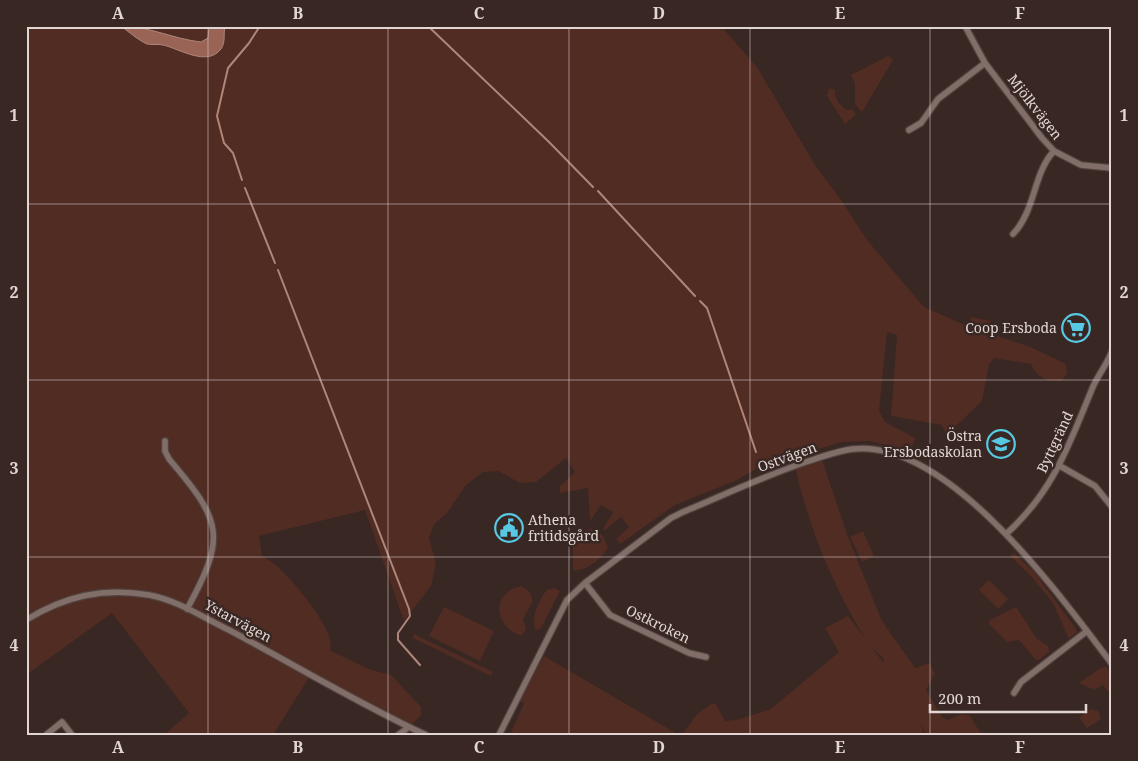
<svg xmlns="http://www.w3.org/2000/svg" width="1138" height="761" font-family="'Noto Serif',serif">
  <style>
    .green { fill: #512c23 }
    .water { fill: #996355; stroke: #af867b }
    .lines { fill: none; stroke-linecap: round; stroke-linejoin: round }
    .stream { stroke: #af867b; stroke-width: 2 }
    .minor-casing { stroke: #514340; stroke-width: 8 }
    .minor { stroke: #826e68; stroke-width: 5.5 }
    .grid { fill: none; stroke: #e1d6d3; stroke-width: 1; stroke-opacity: 0.55 }
    .labels { text-anchor: middle; stroke-width: 5; stroke-linejoin: round; paint-order: stroke }
    .street-label { font-size: 14px; fill: #e1d6d3; stroke: #382723 }
    .poi-label { font-size: 14px; fill: #e1d6d3; stroke: #382723; text-anchor: end }
    .neatline { fill: none; stroke: #e1d6d3; stroke-width: 2 }
    .grid-label { font-size: 16px; text-anchor: middle; font-weight: bold; fill: #e1d6d3 }
  </style>
  <rect width="100%" height="100%" fill="#382723"/>
  <path class="green" d="M26,26h95l28,19 11,-1 38,13 17,-3 9,-14 -1,-7 2,-7h496l36,41 58,98 26,35 26,40 57,67 48,21 56,18 38,18 1,9 -5,8c-15,1 -24,-2 -31,-17l-37,-6 -5,6 -7,37 -31,30 -5,2 -4,-8 -51,-9 6,-81 -10,-3 -8,79 6,11 30,16 -5,13 -40,-10 -28,1 -81,24 -24,14 -62,25 -55,39 -4,-5 13,-12 -8,-10 -16,13 -2,-1 10,-17 -12,-7 -11,16 -2,-33 -28,5v-7l15,-14 -9,-14 -30,24 -16,1 -22,-12 -15,1 -17,13 -19,28 -12,10 -6,14 7,27 -5,22 -27,35 -39,-111 -106,26 3,21c18,4 61,60 67,78 2,5 1,11 2,16l40,19 20,5 30,32v8l-12,12 -99,-51 -37,59h-109l25,-22 -77,-100 -86,62z
    M139,26h70l-1,13 -7,3 -12,-1 -12,-5 -30,-5z
    M888,56l5,4 -31,52 -7,-8v-21l-4,-8z
    M829,88l6,2c-1,9 5,14 11,20h7l3,5 -11,9 -18,-28z
    M971,317l20,4 -4,11 -18,-7z
    M821,457l27,80 34,84 33,47 15,-5 5,11 -9,16 16,27 5,3 15,-6 8,2 12,19h-56l-5,-12 3,12h-242l15,-21 14,-10h5l9,17 11,-1 35,-11 68,-57 -14,-24 23,-12 35,46 2,-1c-6,-8 -15,-14 -20,-23 -31,-49 -58,-115 -70,-172z
    M591,529l6,1 6,6 5,11c-5,11 -22,25 -35,23v-27l10,-12z
    M863,531l11,25 -12,6 -12,-25z
    M1014,553l20,19 40,54 3,6 -8,7 -16,-36 -23,-28 -20,-19z
    M989,580l19,19 -10,10 -19,-19z
    M521,586l9,6 3,9 -10,18 3,10 -4,7c-27,-8 -33,-43 -1,-50z
    M554,588l6,3 -19,37 -5,2c-6,-10 3,-32 11,-40z
    M444,607l50,24 -14,30 -51,-25z
    M1016,607l21,32 11,7 1,6 -10,8 -4,-1 -16,-19 -12,2 -18,-18 1,-4z
    M414,634l79,38 -2,4 -78,-38z
    M544,656c45,26 90,53 135,79h-169l14,-32 -4,-2z
    M1107,667l5,6v23l-9,-11c-11,8 -12,2 -24,-2l22,-15z
    M1091,709l7,2 3,8 -14,9 -8,-11z"/>
  <path class="water" d="M121,26c27,0 53,13 80,16l7,-4 1,-12h16c-2,8 1,16 -4,23 -14,18 -41,0 -58,-4 -5,-1 -11,0 -16,-1 -9,-4 -18,-12 -26,-18z"/>
  <g class="lines">
    <path class="stream" d="M428,26l121,116 44,45
      M242,180l-9,-27 -9,-10 -7,-27 11,-48 21,-25 11,-17
      M245,188l30,75
      M598,191l97,105
      M278,270l131,339 1,7 -12,17v7l22,25
      M700,301l7,7 49,144"/>
    <defs>
      <path id="minor" d="M965,26l20,37 57,75 12,13 27,14 31,3
        M909,130l12,-7 17,-24 47,-36
        M1013,234c23,-24 20,-61 41,-83
        M165,441v10l4,8c53,62 58,77 18,150
        M1060,466l35,20 17,21
        M1006,534c47,-42 63,-89 86,-145 5,-13 15,-24 20,-38
        M585,583l25,32 79,38 17,4
        M26,620c39,-24 78,-33 123,-25 28,5 55,23 80,35 66,35 130,74 197,105
        M1014,693l7,-11 66,-51
        M46,735l16,-13 10,13
        M398,735l11,-8
        M499,735l68,-135 18,-17 86,-65 12,-6c41,-17 81,-36 123,-50 15,-5 31,-11 47,-13 96,-10 207,147 259,215"/>
    </defs>
    <use href="#minor" class="minor-casing"/>
    <use href="#minor" class="minor"/>
  </g>
  <path class="grid" d="M208,26v709M388,26v709M569,26v709M750,26v709M930,26v709M26,204h1086M26,380h1086M26,557h1086"/>
  <defs>
    <symbol id="supermarket-ring" viewBox="-11 -11 22 22"><circle r="9.5" fill="#382723" stroke="#57c9e2" stroke-width="1.5"/><path d="M-6-5.5h2.5l.6 2H6L4.5 2H-2.5L-4.4-4H-6ZM-1.5 3.2a1.3 1.3 0 1 0 .1 0ZM3 3.2a1.3 1.3 0 1 0 .1 0Z" fill="#57c9e2"/></symbol>
    <symbol id="school-ring" viewBox="-11 -11 22 22"><circle r="9.5" fill="#382723" stroke="#57c9e2" stroke-width="1.5"/><path d="M0-5L7-2L0 1L-7-2ZM-4 1L0 2.5L4 1V4Q0 6-4 4Z" fill="#57c9e2"/></symbol>
    <symbol id="civic-ring" viewBox="-11 -11 22 22"><circle r="9.5" fill="#382723" stroke="#57c9e2" stroke-width="1.5"/><path d="M-.6-6.5H3V-4.5H.6V-3L4-1V1h2V6H-6V1h2V-1L-.6-3ZM-1.2 2.5V6h2.4V2.5Z" fill="#57c9e2"/></symbol>
  </defs>
  <g fill-rule="evenodd">
    <use href="#supermarket-ring" x="1060" y="312" width="32" height="32"/>
    <use href="#school-ring" x="985" y="428" width="32" height="32"/>
    <use href="#civic-ring" x="493" y="512" width="32" height="32"/>
  </g>
  <g class="labels">
    <g class="street-label">
      <text transform="translate(1035 107) rotate(52)" y="5">Mjölkvägen</text>
      <text transform="translate(1055 442) rotate(-65)" y="5">Byttgränd</text>
      <text transform="translate(787 457) rotate(-20)" y="5">Ostvägen</text>
      <text transform="translate(238 621) rotate(28)" y="5">Ystarvägen</text>
      <text transform="translate(658 624) rotate(26)" y="5">Ostkroken</text>
    </g>
    <g class="poi-label">
      <text x="1057" y="333">Coop Ersboda</text>
      <text x="982" y="441">Östra<tspan x="982" dy="16">Ersbodaskolan</tspan></text>
      <text x="528" y="525" text-anchor="start">Athena<tspan x="528" dy="16">fritidsgård</tspan></text>
    </g>
  </g>
  <rect width="1138" height="761" fill="none" stroke="#382723" stroke-width="55"/>
  <path d="M930 704v8h156v-8" fill="none" stroke="#e1d6d3" stroke-width="2.5"/>
  <text x="938" y="704" font-size="15" fill="#e1d6d3" stroke="#382723" stroke-width="4" paint-order="stroke">200 m</text>
  <rect x="28" y="28" width="1082" height="706" class="neatline"/>
  <g class="grid-label">
    <text x="118" y="19">A</text>
    <text x="298" y="19">B</text>
    <text x="479" y="19">C</text>
    <text x="659" y="19">D</text>
    <text x="840" y="19">E</text>
    <text x="1020" y="19">F</text>
    <text x="14" y="121">1</text>
    <text x="1124" y="121">1</text>
    <text x="14" y="298">2</text>
    <text x="1124" y="298">2</text>
    <text x="14" y="474">3</text>
    <text x="1124" y="474">3</text>
    <text x="14" y="651">4</text>
    <text x="1124" y="651">4</text>
    <text x="118" y="753">A</text>
    <text x="298" y="753">B</text>
    <text x="479" y="753">C</text>
    <text x="659" y="753">D</text>
    <text x="840" y="753">E</text>
    <text x="1020" y="753">F</text>
  </g>
</svg>
